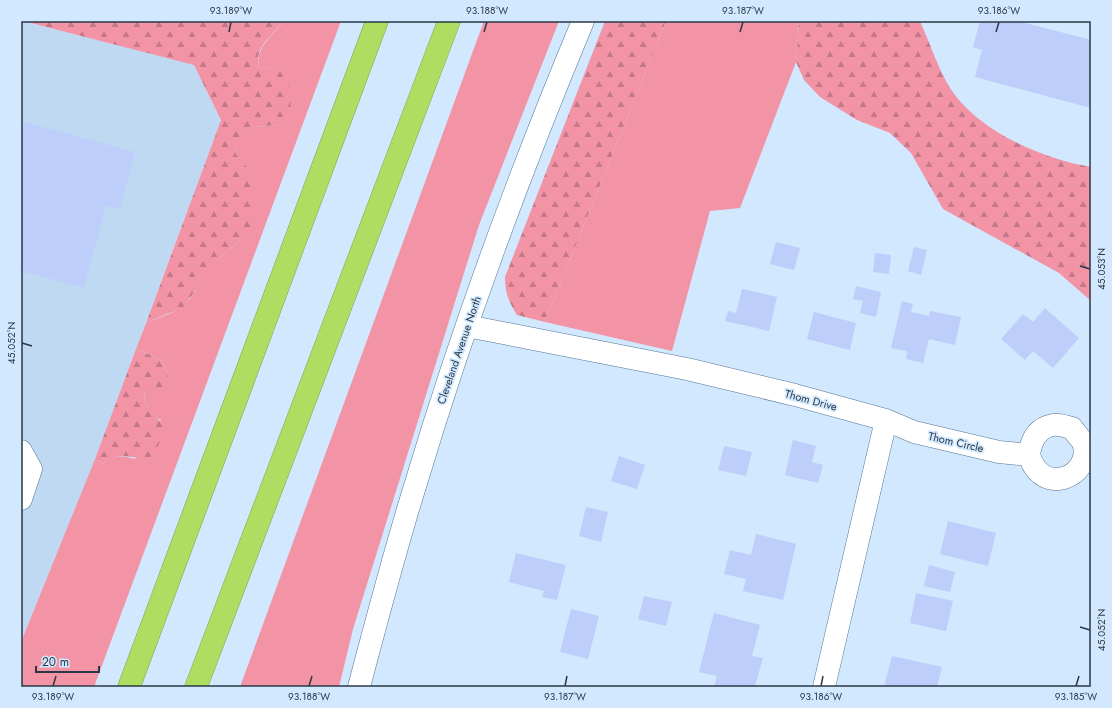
<svg xmlns="http://www.w3.org/2000/svg" width="1112" height="708" font-family="Jost,sans-serif">
  <style>
    .built { fill: #c0d9f3 }
    .green { fill: #f293a6 }
    .forest { fill: url(#forest-firs) }
    .building { fill: #bccef9 }
    .lines { fill: none; stroke-linecap: round; stroke-linejoin: round }
    .minor-casing { stroke: #537595; stroke-width: 23 }
    .highway-casing { stroke: #7fa458; stroke-width: 23 }
    .minor { stroke: #fff; stroke-width: 22 }
    .highway { stroke: #adde62; stroke-width: 22 }
    .ticks { fill: none; stroke: #293846; stroke-width: 1.5 }
    .labels { text-anchor: middle; stroke-width: 3.5; stroke-linejoin: round; paint-order: stroke }
    .street-label { font-size: 11px; fill: #293846; stroke: #d1e8fe }
    .neatline { fill: none; stroke: #293846; stroke-width: 1.5 }
    .ticks-label { font-size: 10px; text-anchor: middle; fill: #293846 }
  </style>
  <defs>
    <pattern id="forest-firs" width="22" height="20" patternUnits="userSpaceOnUse"><rect width="22" height="20" fill="#f293a6"/><path d="M5 1l3.5 6h-7zM16 11l3.5 6h-7z" fill="#c47989"/></pattern>
  </defs>
  <rect width="100%" height="100%" fill="#d1e8fe"/>
  <path class="built" d="M21,21l173,43 27,56 -126,339 -74,183z"/>
  <path class="green" d="M283,21h58l-247,666h-73v-45l74,-183 8,5c10,-9 18,-9 32,-5l26,-39c-10,-4 -19,-17 -16,-27l8,-4 15,-15 -8,-15 -24,-10 10,-26 25,-10 18,-13 18,-26 15,-18 24,-21 5,-47 -3,-18 -12,-16 -1,-8 4,-10 14,-9 24,-2 -3,-56 -15,-2c-4,-21 14,-30 24,-46z
    M484,21h75l-80,204 -126,404 -14,58h-99z
    M666,21h133l-3,41 -56,146 -30,3 -38,140 -127,-29z"/>
  <path class="forest" d="M23,21h260c-10,15 -29,25 -24,46 7,1 16,1 22,5 9,7 11,29 9,39 -1,4 -4,8 -6,11l-7,3 -24,2 -13,9 -5,10 1,8 12,15 8,40 -4,15 -6,11 -24,21 -39,51 -37,16 75,-203 -27,-55z
    M605,21h61l-121,301 -28,-7c-8,-13 -12,-22 -12,-38z
    M799,21h121c9,20 19,50 30,67 28,43 92,71 141,79v134l-32,-28 -116,-64 -32,-56 -21,-20 -33,-13 -37,-23 -16,-17 -8,-18z
    M136,349l24,10 8,15 -1,8 -4,5 -18,6c-4,15 13,23 20,34 -3,11 -8,24 -17,32 -18,-1 -30,-8 -45,5l-8,-5z"/>
  <path class="building" d="M980,21h38l73,19v68l-116,-31 7,-27 -9,-3z
    M21,121l114,31 -15,57 -14,-4 -22,83 -63,-17z
    M776,242l24,6 -6,22 -24,-6z
    M914,247l13,3 -6,25 -13,-4z
    M875,253l16,2 -2,19 -16,-2z
    M856,286l25,6 -5,25 -16,-4 3,-12 -10,-2z
    M742,289l35,8 -8,34 -44,-10 3,-10 8,2z
    M902,301l11,3 -2,8 18,4 1,-5 31,6 -6,28 -26,-6 -6,24 -17,-4 1,-8 -16,-3z
    M1045,308l34,30 -26,30 -20,-17 -8,9 -24,-21 22,-25 10,8z
    M814,312l42,11 -6,27 -43,-11z
    M793,440l23,6 -4,16 11,3 -5,18 -33,-8z
    M724,446l28,6 -6,24 -28,-6z
    M619,456l26,9 -8,24 -26,-8z
    M586,507l22,5 -7,30 -22,-6z
    M948,521l48,12 -8,33 -48,-12z
    M756,534l40,10 -13,56 -40,-9 3,-12 -22,-5 6,-24 21,5z
    M516,553l50,12 -9,35 -15,-3 2,-6 -35,-9z
    M929,565l26,7 -5,20 -26,-6z
    M916,593l37,8 -7,30 -36,-8z
    M644,596l28,6 -6,24 -28,-7z
    M571,609l28,7 -11,43 -28,-7z
    M714,613l46,12 -8,31 11,2 -8,28 -5,-1 -1,2h-35l3,-11 -18,-4z
    M892,656l50,11 -5,20h-53z"/>
  <g class="lines">
    <defs>
      <path id="minor" d="M467,326l220,43 108,26 91,25 28,12 85,20 30,3c2,-15 8,-27 24,-30 5,-1 14,2 19,3 3,5 11,12 12,18 7,30 -42,52 -55,9
        M21,451l10,18 -10,30
        M359,687c18,-68 36,-137 57,-204 47,-157 104,-311 167,-462
        M824,687l62,-267"/>
      <path id="highway" d="M129,687l248,-666
        M196,687l253,-666"/>
    </defs>
    <use href="#minor" class="minor-casing"/>
    <use href="#highway" class="highway-casing"/>
    <use href="#minor" class="minor"/>
    <use href="#highway" class="highway"/>
  </g>
  <path class="ticks" d="M229,32l2,-10M484,32l3,-10M740,32l3,-10M996,32l3,-10M1080,266l10,3M22,343l10,3M1080,627l10,3M53,686l3,-10M309,686l3,-10M565,686l2,-10M821,686l2,-10M1076,686l3,-10"/>
  <g class="labels">
    <g class="street-label">
      <text transform="translate(459 350) rotate(-71)" y="4">Cleveland Avenue North</text>
      <text transform="translate(811 400) rotate(15)" y="4">Thom Drive</text>
      <text transform="translate(956 442) rotate(13)" y="4">Thom Circle</text>
    </g>
  </g>
  <rect width="1112" height="708" fill="none" stroke="#d1e8fe" stroke-width="44"/>
  <path d="M36 666v6h63v-6" fill="none" stroke="#293846" stroke-width="2"/>
  <text x="42" y="666" font-size="12" fill="#293846" stroke="#d1e8fe" stroke-width="3" paint-order="stroke">20 m</text>
  <rect x="22" y="22" width="1068" height="664" class="neatline"/>
  <g class="ticks-label">
    <text x="231" y="14">93.189°W</text>
    <text x="487" y="14">93.188°W</text>
    <text x="743" y="14">93.187°W</text>
    <text x="999" y="14">93.186°W</text>
    <text transform="translate(1101 269) rotate(-90)" y="4">45.053°N</text>
    <text transform="translate(11 343) rotate(-90)" y="4">45.052°N</text>
    <text transform="translate(1101 630) rotate(-90)" y="4">45.052°N</text>
    <text x="53" y="700">93.189°W</text>
    <text x="309" y="700">93.188°W</text>
    <text x="565" y="700">93.187°W</text>
    <text x="821" y="700">93.186°W</text>
    <text x="1076" y="700">93.185°W</text>
  </g>
</svg>
